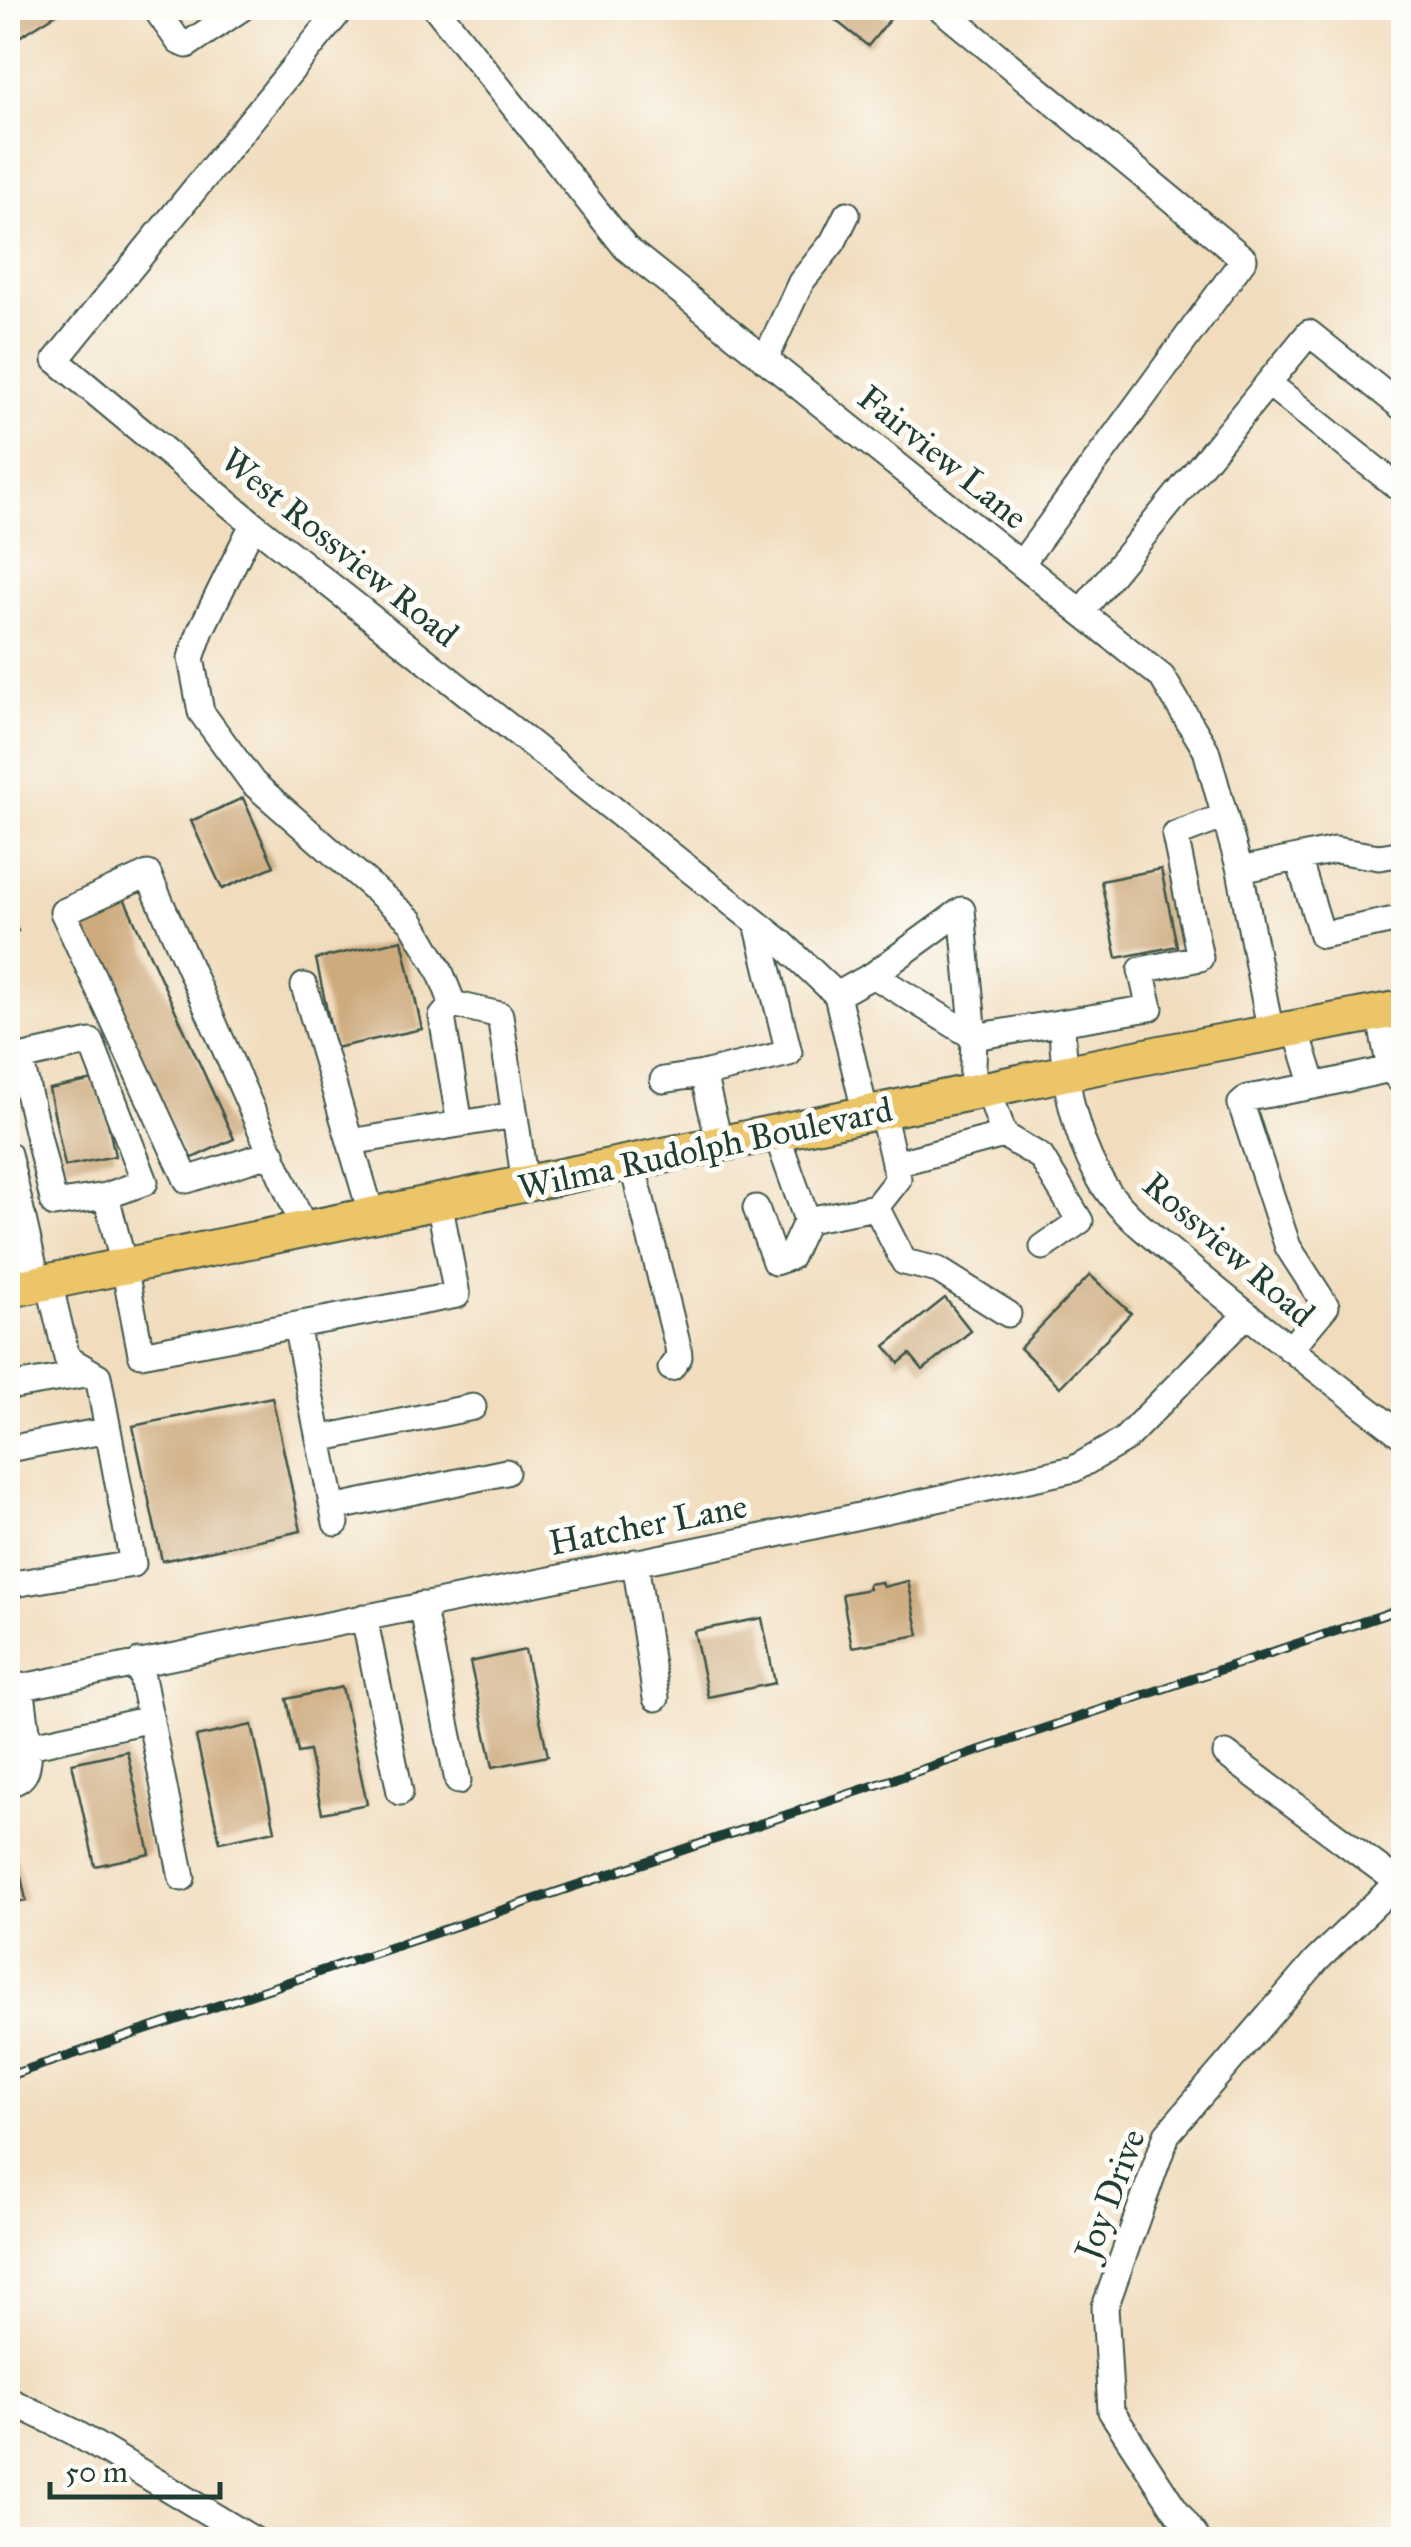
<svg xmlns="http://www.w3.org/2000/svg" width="1411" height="2547" font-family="'IM FELL Great Primer',serif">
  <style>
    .building { fill: #ceab7f }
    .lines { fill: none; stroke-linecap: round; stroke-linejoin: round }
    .minor-casing { stroke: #3e5549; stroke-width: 29 }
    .highway-casing { stroke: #3e5549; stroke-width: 39 }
    .minor { stroke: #fff; stroke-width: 25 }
    .highway { stroke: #ecc569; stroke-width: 35 }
    .rail-casing { stroke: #1f3d34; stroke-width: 10 }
    .rail { stroke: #fdfcf7; stroke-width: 6; stroke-dasharray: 19; stroke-linecap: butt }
    .labels { text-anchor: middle; stroke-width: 10; stroke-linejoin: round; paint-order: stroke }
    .street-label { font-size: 35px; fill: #1f3d34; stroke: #fdfcf7 }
  </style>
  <rect width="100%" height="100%" fill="#fdfcf7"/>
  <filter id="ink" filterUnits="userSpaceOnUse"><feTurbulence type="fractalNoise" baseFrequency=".01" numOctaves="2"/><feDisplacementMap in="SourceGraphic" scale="20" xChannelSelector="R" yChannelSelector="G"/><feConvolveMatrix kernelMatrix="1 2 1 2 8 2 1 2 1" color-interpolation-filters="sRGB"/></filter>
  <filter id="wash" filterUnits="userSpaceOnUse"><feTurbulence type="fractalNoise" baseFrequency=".0048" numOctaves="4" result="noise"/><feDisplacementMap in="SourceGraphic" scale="40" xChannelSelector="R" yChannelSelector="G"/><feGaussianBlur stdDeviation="2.25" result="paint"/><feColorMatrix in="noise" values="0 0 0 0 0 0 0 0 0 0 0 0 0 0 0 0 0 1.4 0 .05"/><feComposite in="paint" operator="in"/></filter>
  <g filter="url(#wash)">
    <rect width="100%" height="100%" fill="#f1ddbe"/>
    <g id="blocks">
      <path class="building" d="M8,8h58l-58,36z
        M820,8h58l12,11 -22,27z
        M243,798l31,68 -52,23 -31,-68z
        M1161,869l16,77 -60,12 -16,-77z
        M124,898l110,241 -48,22 -110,-241z
        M8,911l10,20 -10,5z
        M402,940l20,89 -87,19 -19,-89z
        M99,1079l16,77 -50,10 -16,-77z
        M1090,1275l41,38 -71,74 -40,-39z
        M945,1298l26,33 -48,39 -13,-16 -11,9 -14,-17z
        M272,1397l29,134 -139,30 -29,-135z
        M908,1581l11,54 -67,12 -10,-53 27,-5 -1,-5 13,-2 2,5z
        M762,1618l13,65 -67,14 -14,-66z
        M525,1650l23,106 -55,11 -23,-105z
        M342,1687l25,117 -45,9 -13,-62 -11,2 -11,-54z
        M252,1725l23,105 -55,12 -24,-105z
        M127,1751l23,103 -55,12 -23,-103z
        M16,1853l10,47 -18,4v-49z"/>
    </g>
  </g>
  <g filter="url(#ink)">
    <use href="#blocks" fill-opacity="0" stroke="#3e5549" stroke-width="2.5"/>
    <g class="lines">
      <defs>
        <path id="minor" d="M155,8l24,34 8,3 55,-37
          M342,8l-286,352 197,164 528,418 56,53 29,120
          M436,8l190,240 536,429 44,73 34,120 31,164
          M940,8l304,251 -223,305
          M765,360l36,-78 32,-40 14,-28
          M1268,383l136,109
          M253,524l-52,106 -10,28 10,54 52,71 158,138 28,48 14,35
          M1081,612l228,-279 95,76
          M1298,858l24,77 82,-17
          M1240,870l95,-20 44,7 25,-4
          M873,975l101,62 -2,56
          M304,986l68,230
          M837,995l36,-20 89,-65 12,127 176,-29 -9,-38 59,-12 -25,-123 50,-19
          M453,1004l47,11 25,169
          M453,1004l-11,13 18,107
          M1379,1012l11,57 14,16
          M1062,1023c1,54 10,105 36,153 20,37 60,64 91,91 70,59 142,114 215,170
          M1296,1029l18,57 76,-17
          M663,1080l40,-6
          M776,1133l31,87 69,-13 22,-28 -16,-67
          M1004,1135l37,22 39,64 -37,26
          M350,1142l165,-27
          M720,1145l-17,-71 86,-21 -32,-130
          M272,1153l-85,27 -124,-268 85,-38 157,356
          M8,1154l30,130
          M632,1163l46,184 1,10 -8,11
          M894,1164l110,-29 -16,-46
          M106,1196l39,-14 -54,-140 -71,16 34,146 52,-8 18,70 17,88 316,-59 -18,-93
          M876,1207l28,55 34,8 70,44
          M756,1208l19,54 15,-5 17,-37
          M296,1325l40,198
          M1290,1349l36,-43 -38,-59 -47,-143 7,-6 66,-12
          M8,1387l84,-14
          M319,1439l154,-32
          M8,1449l100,-19
          M333,1508l173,-36
          M635,1562l21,136
          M8,1585l125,-21 -35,-188 -31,-18 -18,-76
          M422,1605l36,176
          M364,1617l36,175
          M139,1662l43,216
          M21,1686l8,60 122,-27
          M8,1690l769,-156 297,-65 50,-29 122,-125
          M1226,1754l172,128
          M8,1784c21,-5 20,-19 21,-38
          M8,2400l64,31 182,109
          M1198,2540l-25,-34 -62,-95 -6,-104 62,-173 149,-173 88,-85"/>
        <path id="highway" d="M8,1290l1155,-237 241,-45"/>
      </defs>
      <use href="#minor" class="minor-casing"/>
      <use href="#highway" class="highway-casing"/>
      <use href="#minor" class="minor"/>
      <use href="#highway" class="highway"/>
      <defs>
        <path id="rail" d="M8,2076l1396,-468"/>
      </defs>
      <use href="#rail" class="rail-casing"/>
      <use href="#rail" class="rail"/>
    </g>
  </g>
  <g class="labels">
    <g class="street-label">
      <text transform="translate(943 457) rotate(39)" y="12">Fairview Lane</text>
      <text transform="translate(340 547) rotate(39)" y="12">West Rossview Road</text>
      <text transform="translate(705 1148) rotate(-12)" y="12">Wilma Rudolph Boulevard</text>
      <text transform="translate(1229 1249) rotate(41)" y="12">Rossview Road</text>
      <text transform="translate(648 1524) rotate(-11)" y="12">Hatcher Lane</text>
      <text transform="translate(1110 2194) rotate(-69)" y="12">Joy Drive</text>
    </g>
  </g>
  <rect width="1411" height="2547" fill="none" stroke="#fdfcf7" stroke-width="40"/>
  <path d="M50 2482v15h170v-15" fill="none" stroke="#1f3d34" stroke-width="5"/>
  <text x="65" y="2482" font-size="30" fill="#1f3d34" stroke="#fdfcf7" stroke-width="8" paint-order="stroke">50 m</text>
</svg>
